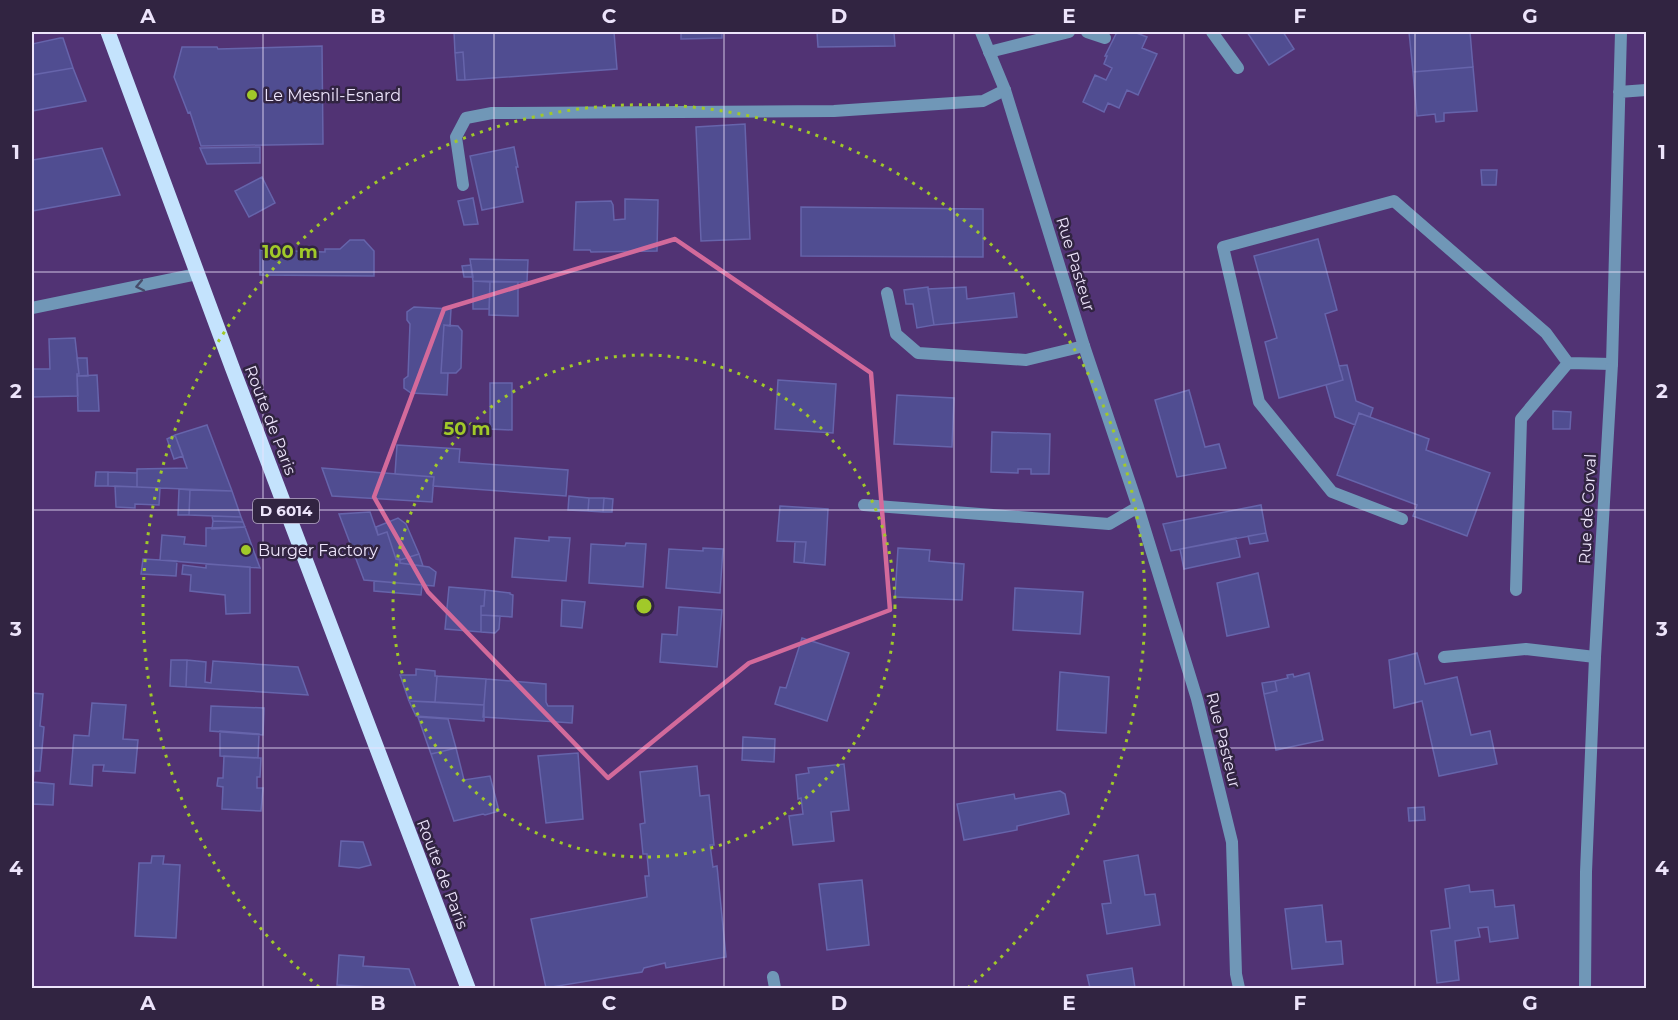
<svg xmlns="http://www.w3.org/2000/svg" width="1678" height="1020" font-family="Montserrat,sans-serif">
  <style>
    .building { fill: #504d91; stroke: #6664ab; stroke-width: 1.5 }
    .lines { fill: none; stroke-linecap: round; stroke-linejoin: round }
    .lane { stroke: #7097b7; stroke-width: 12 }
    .street { stroke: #7097b7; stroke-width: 12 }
    .primary { stroke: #c4e3fd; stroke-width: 15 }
    .oneway { stroke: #474c6a }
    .marked { fill: none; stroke: #d36a9b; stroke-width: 4.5; stroke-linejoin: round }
    .grid { fill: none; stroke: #ede4fb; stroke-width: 1.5; stroke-opacity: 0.55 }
    .ring { fill: none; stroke: #a1c929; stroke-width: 3; stroke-dasharray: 3 6 }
    .poi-dot { fill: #a1c929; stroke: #312441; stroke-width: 2 }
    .labels { text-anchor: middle; stroke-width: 5; stroke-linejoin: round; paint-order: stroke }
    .shield { fill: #312441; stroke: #b5aac3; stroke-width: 1.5 }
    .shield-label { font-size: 15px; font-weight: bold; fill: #ede4fb }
    .poi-label { font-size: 16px; fill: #ede4fb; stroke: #312441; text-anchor: start }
    .street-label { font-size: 16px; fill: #ede4fb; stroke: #312441 }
    .centre { fill: #a1c929; stroke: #312441; stroke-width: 3 }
    .ring-label { font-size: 18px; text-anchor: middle; font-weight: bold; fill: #a1c929; stroke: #312441; stroke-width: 5; stroke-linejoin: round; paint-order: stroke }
    .neatline { fill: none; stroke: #ede4fb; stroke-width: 2 }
    .grid-label { font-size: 20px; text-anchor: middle; font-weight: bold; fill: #ede4fb }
  </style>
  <rect width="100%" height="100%" fill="#513374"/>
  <path class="building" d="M454,32h160l3,37 -152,11 -2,-28 -8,1z
    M681,32h41v6l-41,1z
    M817,32h77l1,14 -77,1z
    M1117,32h17l13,5 -5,11 15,6 -19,41 -11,-5 -8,18 -11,-5 -4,9 -21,-10 12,-27 11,5 6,-12 -8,-4 3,-8h-2z
    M1247,32h37h-1l11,17 -25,16z
    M1409,32h61l3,35 -60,5z
    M60,38h3l10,30 -41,7v-31z
    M322,46l1,98 -122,2 -11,-34 -2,1 -14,-36 8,-30h35l1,2z
    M463,52l2,28h-8l-2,-27z
    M1473,67l4,44 -33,2v8l-8,1 -1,-8 -18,2 -4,-44z
    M73,68l13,33 -54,10v-36z
    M745,124l5,115 -49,2 -5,-114z
    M260,147v16l-53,1 -7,-16z
    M514,147l4,20h-2l7,35 -41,8 -12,-54z
    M102,148l18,47 -88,16v-50l1,-1z
    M1481,170h16l-1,15h-14z
    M262,177l13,26 -26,14 -14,-26z
    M473,198l5,26 -14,1 -6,-24z
    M625,199l33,1 -1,51 -66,1 -1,-2h-16l2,-48 35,-1 2,4 1,15 11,-1z
    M801,207l182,2v48l-182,-1z
    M1318,239l19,71 -12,4 18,66 -64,18 -14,-56 12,-4 -23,-82z
    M350,240h14l10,11v25l-114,-1v-25l65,2v-3h15z
    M470,259l58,1 -1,22 -54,-1z
    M471,265l2,12h-9l-2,-11z
    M473,281l17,1 -1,27h-16z
    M490,282h28v34l-29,-1z
    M928,287l6,38 -17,3 -4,-24h-7l-2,-14z
    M966,287l1,12 47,-6 3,24 -83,8 -6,-36z
    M414,307l37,2 -1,17 -6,-1 -3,48h7l-1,22 -36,-2 -7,-5v-9l4,-3 2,-52 -3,-4v-8z
    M444,325l14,1 4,5 -1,37 -5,5h-15z
    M75,338l4,36h-2l1,22 -46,1v-28h18l-1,-30z
    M77,358h10l1,18h-11v-2h2z
    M1347,365l9,36 17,7 -3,9 -11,-4 -4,12 -20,-8 -9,-32 17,-5 -4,-14z
    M97,375l2,36h-21l-1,-35z
    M778,380l58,4 -3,49 -58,-4z
    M490,383h22v47l-22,-1z
    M1189,390l16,57 14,-3 7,24 -49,9 -22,-77z
    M897,395l57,3 -2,49 -58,-3z
    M1553,411l18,1 -1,17h-17z
    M1359,413l70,26 -3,11 64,23 -23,63 -54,-20 4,-11 -80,-30z
    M207,425l25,66 -95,-4v-18l50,-1 -12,-33z
    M992,432l58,2 -1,40h-18v-5h-13v4l-27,-1z
    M175,435l8,21 -9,3 -7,-20z
    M397,445l63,4 -1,13 109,8 -2,26 -133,-10 1,-9 -39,-3z
    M322,468l112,9 -2,25 -100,-6z
    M96,472h12v14h-13z
    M108,472l29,1v14l-29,-1z
    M115,486l45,2 -1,17 -24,-1v4l-19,-1z
    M179,489l11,1 -1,25h-11z
    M190,490l42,1 9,26 -52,-2z
    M569,496l20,2 -1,13 -20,-1z
    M589,498h15l-1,14 -15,-1z
    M604,498l9,1 -1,13h-9z
    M1261,505l5,28 -95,18 -8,-27z
    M780,506l48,3 -3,56 -21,-2 2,-21 -29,-1z
    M370,512l8,23 9,-3 9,27h4v4l29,4 7,5 -2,14 -70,-6 -25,-66z
    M212,516l29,1 2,5 -30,-1z
    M398,518l8,6 13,30 -19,6 -4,-1 -9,-27 -9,3 -2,-8z
    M213,521l30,1 2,5 -33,2z
    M245,527l15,41 -100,-8 2,-25 23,2 -1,7 22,2v-18z
    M1266,533l2,8 -18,3 -2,-8z
    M549,537l21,1 -4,43 -54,-4 3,-39 34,3z
    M1236,538l4,19 -56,12 -4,-20z
    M795,542h11l-2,21 -10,-1z
    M626,543l20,1 -3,43 -54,-4 2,-39 34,2z
    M703,548l20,1 -3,44 -54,-5 3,-39 34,2z
    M898,548l32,2 -1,11 35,3 -2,36 -67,-3z
    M419,554l4,12 -23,-3v-3z
    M143,559l34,2 -1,15 -35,-2z
    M206,564l44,3v46l-24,1 -1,-19 -35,-4 1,-16 -9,-1 1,-9 23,3z
    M1258,573l11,54 -42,9 -10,-53z
    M374,581l48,4 -1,10 -47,-4z
    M449,587l36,3 -1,16h-3v26l-36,-3z
    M1015,588l68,4 -3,42 -67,-4z
    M485,590l25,3v1l3,1 -1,22 -31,-2v-9h3z
    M562,600l23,2 -3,26 -21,-2z
    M679,607l43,3 -5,57 -57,-5 2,-28 15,1z
    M481,615l19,1 -1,13 -4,4 -14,-1z
    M802,638l47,15 -22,68 -52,-17 5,-17 6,1z
    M1417,653l8,31 32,-7 14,58 19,-4 7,33 -58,12 -17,-75 -28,7 -5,-48z
    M171,660h16l-1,27 -16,-1z
    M187,660l19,2 -1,20 6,1 2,-22 85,6 10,28 -122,-8z
    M416,669l19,2v5h2l-2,26 -26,-1 -9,-26h16z
    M1060,672l49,5 -3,56 -49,-3z
    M1309,673l14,67 -47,10 -12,-56 13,-3 -2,-10 13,-3 -1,-3 6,-1 1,3z
    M437,676l49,3 -2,26 -49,-3z
    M486,679l60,5v18l2,4h25l-1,17 -89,-6z
    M1275,681l2,10 -13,3 -2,-11z
    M32,693l11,1 -3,32 4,1 -4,44h-6l-1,11 21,2 -1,21 -21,-1z
    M409,701l75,4v16l-68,-5z
    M92,703l34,2 -3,34 15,1 -3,33 -32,-2 1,-6h-11l-1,21 -22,-2 4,-49 15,1z
    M211,706l53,2 -1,27 -53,-4z
    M418,717l30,2 8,29 -25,6z
    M220,731l39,3 -1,24 -38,-2z
    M743,737l32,2 -1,23 -32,-2z
    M456,748l8,32 26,-4 9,35 -14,4 -2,-1 -29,7 -23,-67z
    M578,753l5,66 -37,4 -8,-67z
    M224,756l37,2 -1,19h-3v11h6l-2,23 -39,-2 1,-22 -6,-1 1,-8h5z
    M844,764l5,46 -18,2 3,29 -41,4 -4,-29 14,-2 -2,-16 -3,1 -2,-24 13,-2 -1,-5z
    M697,766l3,30 9,-1 5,50h-4l3,22 4,-1 9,91 -60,11 -1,-5 -21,5 -2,4 -96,16 -15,-69 116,-22 -2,-21h4l-2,-22h-4l-3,-30 5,-1 -5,-51z
    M1060,791l5,3 4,20 -52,12v4l-53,10 -7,-36 57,-10 1,5z
    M1424,807l1,13 -16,1 -1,-13z
    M341,841l22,1 8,23 -12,3 -20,-2z
    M1138,855l7,40 10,-1 5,31 -53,9 -5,-30 9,-1 -7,-42z
    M152,856h12l-1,8 17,1 -4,73 -41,-2 4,-73h12z
    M862,880l7,65 -42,5 -8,-66z
    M1469,885l1,7 23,-2 2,17 19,-2 4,33 -28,4 -2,-15 -10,1 2,9 -25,4 4,39 -22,3 -6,-52 19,-3 -5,-39z
    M1322,905l4,37 15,-1 2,23 -51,5 -7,-60z
    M339,955l25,2 -1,9 46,3 7,19h-30l-49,-3z
    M1132,968l3,20h-45l-3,-13z"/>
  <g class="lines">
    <path class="lane" d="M1087,32l18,6
      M1212,32l26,36
      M989,52l80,-20
      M463,185l-7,-48 10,-19 26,-5 342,-2 149,-10 22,-11
      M887,293l9,41 22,19 108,7 58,-14
      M1568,363l44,1
      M1402,519l-70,-27 -73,-90 -36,-155 171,-46 152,132 22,30 -47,56 -5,171
      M1444,657l82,-8 69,8
      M773,977l2,11"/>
    <path class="street" d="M981,32l24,58 79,256 54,161 59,192 35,143 4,132 3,14
      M1619,92l27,-2
      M32,308l165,-34
      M864,505l245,19 29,-17
      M1585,988l1,-116 9,-215 17,-293 9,-332"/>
    <path class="primary" d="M108,32l124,335 236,621"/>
  </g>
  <defs><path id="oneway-chevron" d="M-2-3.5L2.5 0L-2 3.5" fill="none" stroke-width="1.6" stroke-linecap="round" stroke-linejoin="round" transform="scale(1.5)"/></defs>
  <use class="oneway" href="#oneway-chevron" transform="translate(140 286) rotate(168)"/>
  <path class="marked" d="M675,239l196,134 19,237 -141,53 -141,115 -180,-186 -54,-95 70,-188z"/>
  <path class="grid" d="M263,32v956M494,32v956M724,32v956M954,32v956M1184,32v956M1415,32v956M32,272h1614M32,510h1614M32,748h1614"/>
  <g class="ring">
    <circle cx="644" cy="606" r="251"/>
    <path d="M319 987A501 501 0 1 1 969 987"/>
  </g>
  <g class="poi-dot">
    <circle cx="252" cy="95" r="6"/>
    <circle cx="246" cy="550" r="6"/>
  </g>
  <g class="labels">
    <rect class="shield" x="253" y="499" width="66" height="24" rx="4.5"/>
    <g class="shield-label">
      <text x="286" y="516">D 6014</text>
    </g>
    <g class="poi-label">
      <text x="264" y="101">Le Mesnil-Esnard</text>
      <text x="258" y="556">Burger Factory</text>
    </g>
    <g class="street-label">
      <text transform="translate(1076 264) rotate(73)" y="6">Rue Pasteur</text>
      <text transform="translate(271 420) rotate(69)" y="6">Route de Paris</text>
      <text transform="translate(1587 509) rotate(-87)" y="6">Rue de Corval</text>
      <text transform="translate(1224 740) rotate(76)" y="6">Rue Pasteur</text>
      <text transform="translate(443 874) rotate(69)" y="6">Route de Paris</text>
    </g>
  </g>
  <circle cx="644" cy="606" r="9" class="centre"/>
  <g class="ring-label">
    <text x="290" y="258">100 m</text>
    <text x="467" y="435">50 m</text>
  </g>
  <rect width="1678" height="1020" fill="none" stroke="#312441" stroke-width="66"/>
  <rect x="33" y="33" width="1612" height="954" class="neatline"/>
  <g class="grid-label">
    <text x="148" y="23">A</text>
    <text x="378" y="23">B</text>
    <text x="609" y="23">C</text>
    <text x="839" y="23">D</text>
    <text x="1069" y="23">E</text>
    <text x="1300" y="23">F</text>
    <text x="1530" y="23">G</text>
    <text x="16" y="159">1</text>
    <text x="1662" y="159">1</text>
    <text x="16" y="398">2</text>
    <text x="1662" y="398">2</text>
    <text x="16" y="636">3</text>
    <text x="1662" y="636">3</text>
    <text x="16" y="875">4</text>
    <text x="1662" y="875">4</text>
    <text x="148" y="1010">A</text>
    <text x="378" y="1010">B</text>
    <text x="609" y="1010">C</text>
    <text x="839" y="1010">D</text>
    <text x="1069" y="1010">E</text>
    <text x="1300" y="1010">F</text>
    <text x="1530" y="1010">G</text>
  </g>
</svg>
